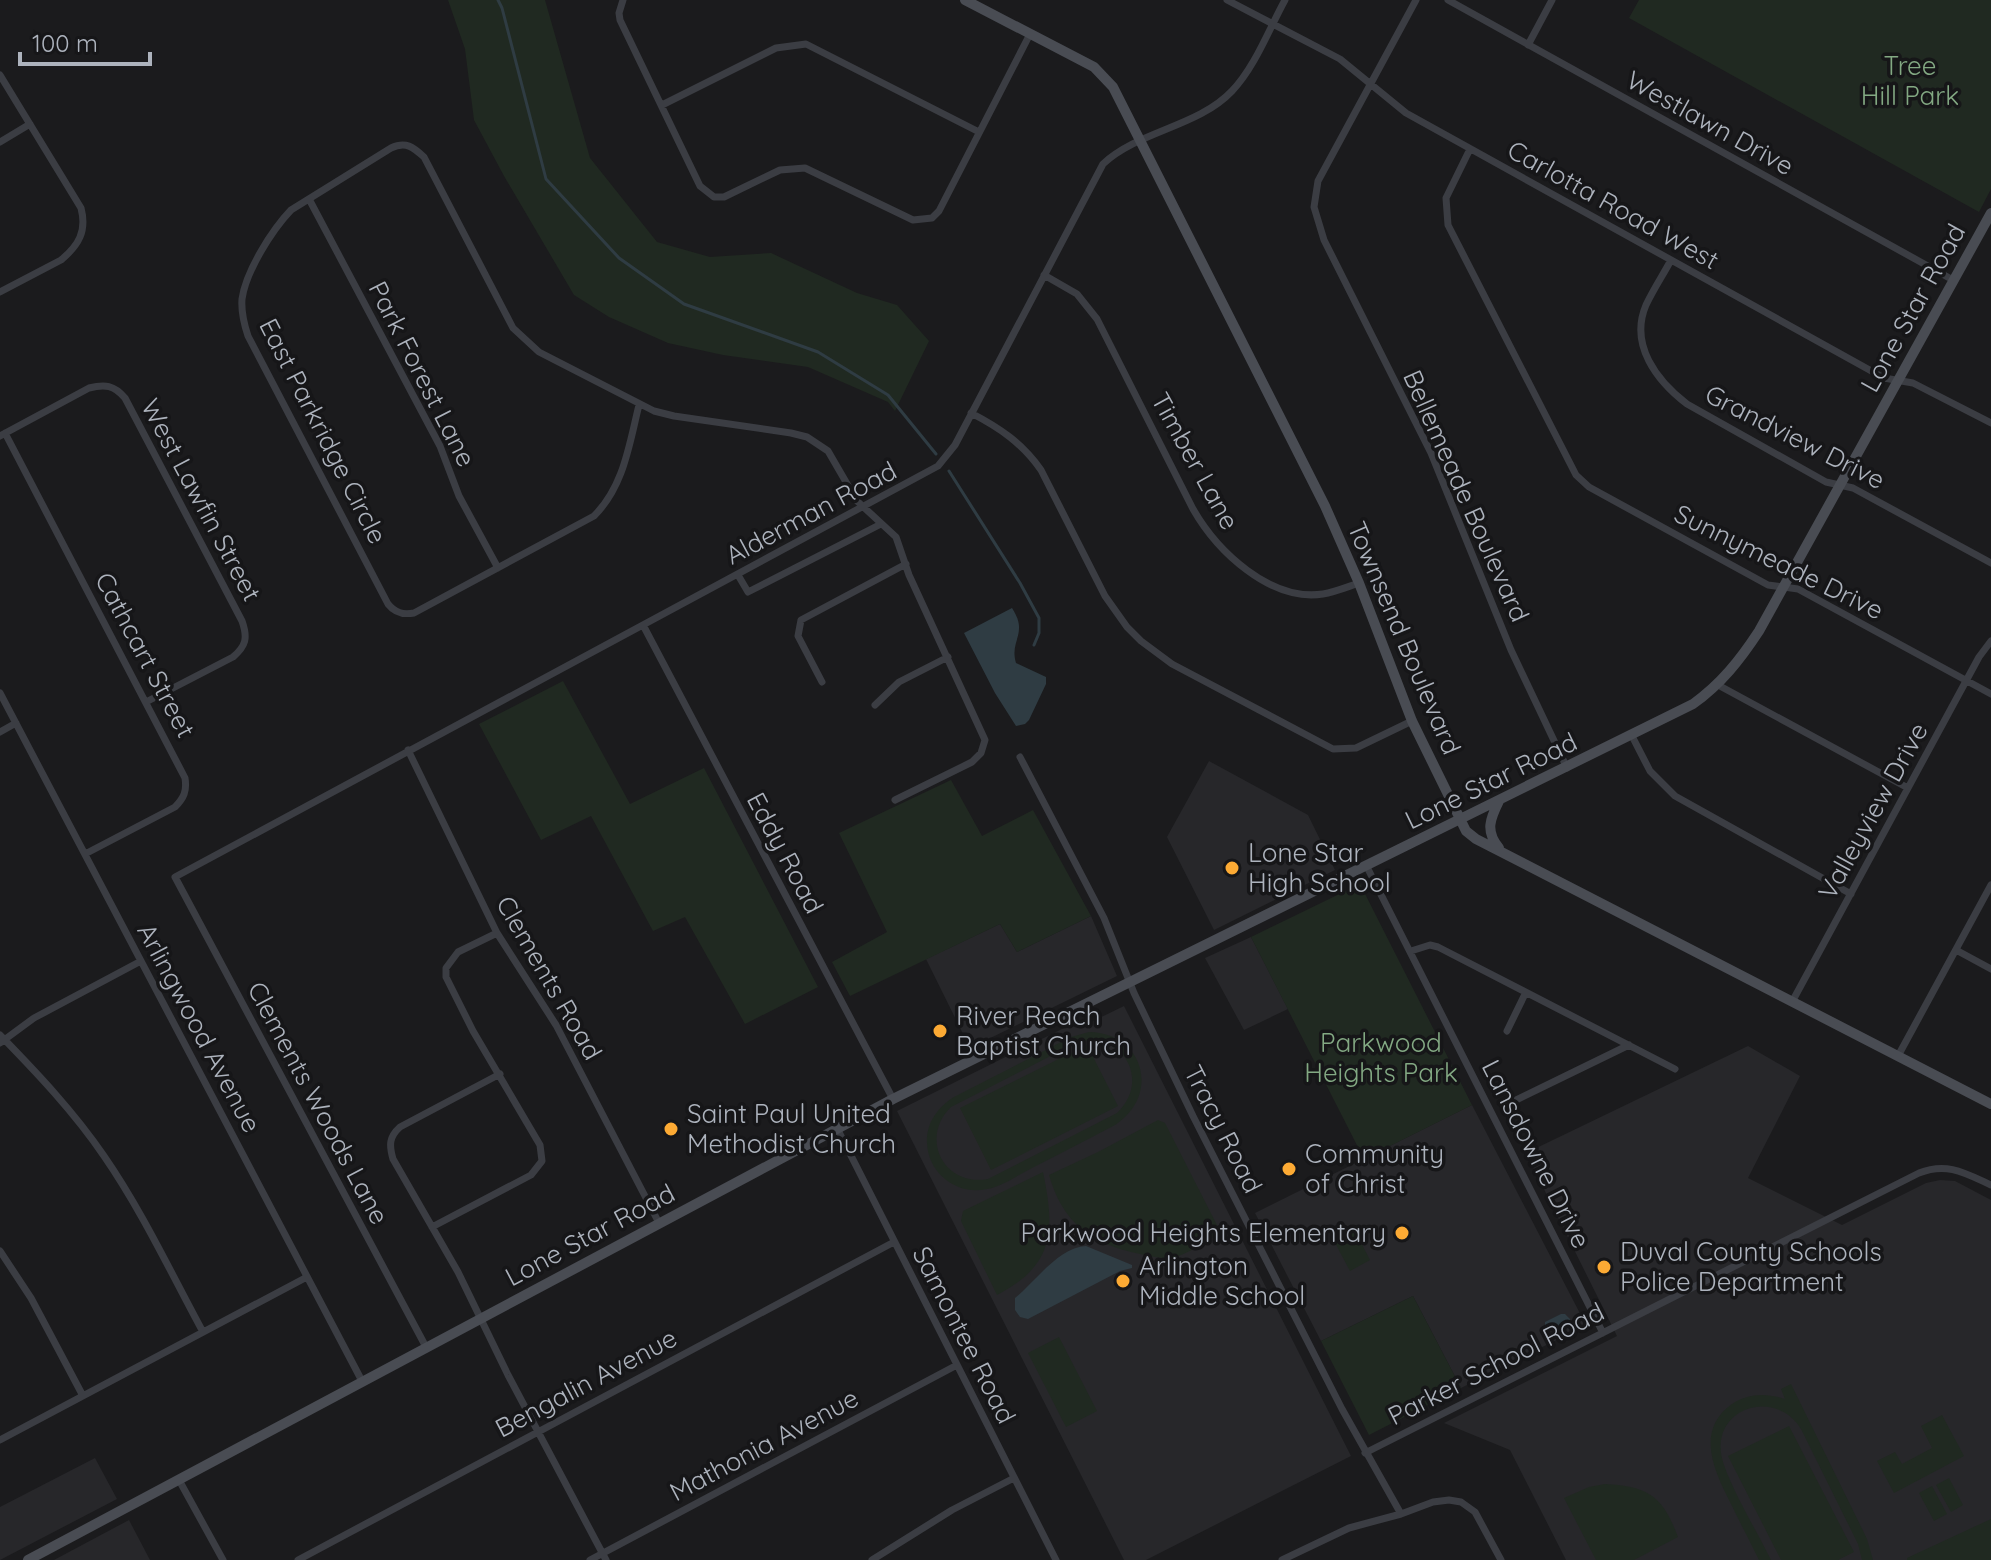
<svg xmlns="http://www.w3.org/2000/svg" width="1991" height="1560" font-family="Quicksand,sans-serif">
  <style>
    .built { fill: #27272a }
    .green { fill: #202921; fill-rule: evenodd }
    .water { fill: #2f3c43 }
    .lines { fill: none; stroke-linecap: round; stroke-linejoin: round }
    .stream { stroke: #2f3c43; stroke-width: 3 }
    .street { stroke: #3b3d43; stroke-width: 7 }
    .secondary { stroke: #494c53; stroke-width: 10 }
    .poi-dot { fill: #fcaa34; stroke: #161618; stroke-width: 3 }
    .labels { text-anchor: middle; stroke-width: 7; stroke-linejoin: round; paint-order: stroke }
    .park-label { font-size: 26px; fill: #83a983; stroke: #161618 }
    .street-label { font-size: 26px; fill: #adb3bd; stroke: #161618 }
    .poi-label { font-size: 26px; fill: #adb3bd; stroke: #161618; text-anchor: start }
  </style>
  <rect width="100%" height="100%" fill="#1b1b1d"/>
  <path class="built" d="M1209,761l99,54 27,55 -121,60 -47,-93z
    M1091,916l26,60 -147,72 -44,-89 74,-35 17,28z
    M1251,937l37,72 -44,21 -39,-72z
    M1124,1006l227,450 -205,104h-22l-227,-449 167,-83 21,-3z
    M1748,1046l52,30 -52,102 94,47 84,-42 14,-3 15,1 36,19v360h-425l-56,-110 -66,-27 173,-87 -91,-183z
    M1472,1105l114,220 -125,63 -48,-92 -92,45 -66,-128z
    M95,1458l22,41 -117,61v-53z
    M129,1520l21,40h-96z"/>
  <path class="green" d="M448,0h97l45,158 67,84 53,15 61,-4 86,40 40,12 32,36 -34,70 -7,-9 -80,-35 -85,-12 -55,-12 -59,-26 -35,-22 -70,-119 -30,-56 -9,-71z
    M1639,0h352v189l-12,23 -350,-194z
    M563,681l67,123 74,-36 114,219 -73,37 -60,-107 -32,14 -62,-115 -50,24 -62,-116z
    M951,780l31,56 51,-26 58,106 -74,36 -17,-28 -150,72 -18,-34 55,-30 -48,-99z
    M1360,884l112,221 -108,54 -113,-222z
    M1089,1032c55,1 72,63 26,93 -27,14 -55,29 -83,43 -14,7 -29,18 -45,21 -30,7 -59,-16 -60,-46 -1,-20 11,-36 27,-46l117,-60zM1089,1040c41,1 58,45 28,73l-129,66c-44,8 -69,-41 -37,-72l123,-63z
    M1087,1045l31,61 -127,64 -31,-62z
    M1158,1120l7,3 56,110c-15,8 -34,22 -50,25 -11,1 -20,-2 -31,-4 -48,-10 -77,-30 -91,-79l49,-23z
    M1043,1172c12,58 12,93 -46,123l-36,-74 2,-10z
    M1354,1229l16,31 -20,11 -17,-32z
    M1413,1296l48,92 -92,47 -48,-94z
    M1059,1337l38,74 -31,16 -38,-74z
    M1791,1384l76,155 6,21h-11l-4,-16 -57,-115c-24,-40 -86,-23 -80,24 3,24 38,82 50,107h-12c-9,-19 -19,-37 -28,-56 -16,-32 -37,-73 1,-100 16,-11 35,-11 53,-5l-4,-10z
    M1942,1415l22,41 -70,37 -17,-32 18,-9 7,12 30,-16 -11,-22z
    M1789,1426l65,126 -16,8h-57l-53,-104z
    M1949,1478l14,27 -12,7 -15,-27z
    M1605,1484c44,2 58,13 73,53l-44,23h-38l-32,-62 25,-11z
    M1932,1486l15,28 -13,7 -15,-28z
    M1991,1519v41h-84v-2z"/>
  <path class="water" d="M1012,608c17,26 -3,32 4,55l30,14v7l-17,36 -4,4 -9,2 -21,-33 -31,-60z
    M1086,1246l46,19v3l-12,3 -92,48 -8,-2 -5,-7v-12c21,-17 44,-51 71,-52z
    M1561,1314h4l5,5 -1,5 -15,7h-9v-9z"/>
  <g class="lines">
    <path class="stream" d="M498,0l4,8 44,171 73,79 65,46 134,48 70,43 48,59
      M949,471l71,112 19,35v15l-5,12"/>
    <path class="street" d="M623,0l-4,13 1,7 80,166 14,11h10l56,-27 25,-2 108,52 19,-2 7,-7 91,-177
      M1227,0l113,59 66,54 478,265 29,5 78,40
      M1416,0l-98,181 -4,26 10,33 107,213 80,197 56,118
      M1448,0l505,280
      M1528,45l24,-45
      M0,75l81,133c6,23 -2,37 -20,52l-61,32
      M662,105l114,-57 30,-4 173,88
      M0,142l30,-18
      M1470,149l-24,49 2,27 128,250 13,12 179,98 30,4 193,105
      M309,199l131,247 19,50 39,72
      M1671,260c-8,15 -18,30 -25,45 -17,40 11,76 41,99l139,78 27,6 138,75
      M1044,275l33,19 20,25 96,190c24,42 77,93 130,85 12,-2 24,-7 36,-11
      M639,405c-10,40 -15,81 -45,111l-180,97c-11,2 -19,0 -26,-9l-140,-268c-4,-12 -7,-24 -6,-37 4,-28 30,-69 49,-89l100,-62c15,-7 22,-1 33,9l89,171 26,24 115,59 20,5 117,17 16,4 21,14 29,50 39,36 13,38 76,165 -4,13 -9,9 -77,38
      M971,413c29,15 51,30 70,57l64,126 22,31 14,14 31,23 161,85 23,-1 56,-27
      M5,433l180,345c2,13 -1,20 -10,29l-90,47
      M0,436l89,-48c16,-4 25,-3 36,10l117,223c6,17 4,25 -9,36l-87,45
      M738,575l10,17 133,-68
      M643,625l250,474
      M822,682l-24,-46 3,-16 105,-56
      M1718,685l190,103
      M0,693l362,688
      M875,705l24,-23 49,-25
      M0,732l16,-9
      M1632,736l18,35 25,25 176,98
      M408,750l89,183 59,92 103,198
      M1020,757l84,161 30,75 59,123 149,293 59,105
      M1367,867l236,466
      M1956,950l35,19
      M1411,951l19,-6 8,2 237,122
      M1792,1002l187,-345 12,-16
      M1507,1031l18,-37
      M0,1035c37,38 74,77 104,121 38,55 67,117 99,176
      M0,1043l34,-25 107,-57
      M1898,1056l93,-171
      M500,1074l-100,53c-11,10 -11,18 -7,32l65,113 50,103 98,185
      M1508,1104l121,-59
      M837,1128l219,432
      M432,1227l99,-52 11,-14 -2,-16 -67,-114 -27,-54v-9l12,-16 39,-19
      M0,1251l31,47 52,98
      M426,1347l-251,-470 763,-411 17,-21 148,-281c35,-33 95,-37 129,-73 23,-24 37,-62 53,-91
      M0,1440l307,-163
      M1365,1453l554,-280c28,-11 46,0 72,12
      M179,1480l44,80
      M298,1560l596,-318
      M590,1560l367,-195
      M872,1560l80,-50 62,-32
      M1282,1560l67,-32 52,-14 32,-12 16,-2 12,2 14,10 26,48"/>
    <path class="secondary" d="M965,0l129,67 19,20 212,419 34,77 53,138 54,110 10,8 515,265
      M1499,848c-14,-17 -9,-29 0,-47
      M28,1560l865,-461 800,-395c28,-20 47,-44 66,-73l232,-418"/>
  </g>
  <g class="poi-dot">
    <circle cx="1232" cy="868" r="8"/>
    <circle cx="940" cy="1031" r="8"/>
    <circle cx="671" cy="1129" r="8"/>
    <circle cx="1289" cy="1169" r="8"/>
    <circle cx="1402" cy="1233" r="8"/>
    <circle cx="1604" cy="1267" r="8"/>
    <circle cx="1123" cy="1281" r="8"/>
  </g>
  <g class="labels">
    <g class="park-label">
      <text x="1910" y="75">Tree<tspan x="1910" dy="30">Hill Park</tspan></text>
      <text x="1381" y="1052">Parkwood<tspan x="1381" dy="30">Heights Park</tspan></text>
    </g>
    <g class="street-label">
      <text transform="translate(1710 123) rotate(29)" y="9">Westlawn Drive</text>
      <text transform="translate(1613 205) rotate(29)" y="9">Carlotta Road West</text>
      <text transform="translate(1913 308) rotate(-61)" y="9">Lone Star Road</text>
      <text transform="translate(422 374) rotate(63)" y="9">Park Forest Lane</text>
      <text transform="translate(323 431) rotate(63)" y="9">East Parkridge Circle</text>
      <text transform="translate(1795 437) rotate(27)" y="9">Grandview Drive</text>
      <text transform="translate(1195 461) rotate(61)" y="9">Timber Lane</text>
      <text transform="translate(1466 496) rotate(66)" y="9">Bellemeade Boulevard</text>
      <text transform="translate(201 500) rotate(62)" y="9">West Lawfin Street</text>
      <text transform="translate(811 513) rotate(-28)" y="9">Alderman Road</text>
      <text transform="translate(1779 562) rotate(26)" y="9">Sunnymeade Drive</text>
      <text transform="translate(1404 638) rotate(67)" y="9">Townsend Boulevard</text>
      <text transform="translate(145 655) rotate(62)" y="9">Cathcart Street</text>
      <text transform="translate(1491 781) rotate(-26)" y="9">Lone Star Road</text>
      <text transform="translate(1873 811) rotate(-61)" y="9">Valleyview Drive</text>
      <text transform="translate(785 853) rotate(62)" y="9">Eddy Road</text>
      <text transform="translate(549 978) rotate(60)" y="9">Clements Road</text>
      <text transform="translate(199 1028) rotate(62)" y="9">Arlingwood Avenue</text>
      <text transform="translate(318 1103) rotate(62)" y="9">Clements Woods Lane</text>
      <text transform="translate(1223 1129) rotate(63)" y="9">Tracy Road</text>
      <text transform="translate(1536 1154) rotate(63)" y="9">Lansdowne Drive</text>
      <text transform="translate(590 1235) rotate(-28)" y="9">Lone Star Road</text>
      <text transform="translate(964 1335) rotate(63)" y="9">Samontee Road</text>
      <text transform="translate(1496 1364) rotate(-27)" y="9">Parker School Road</text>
      <text transform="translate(586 1383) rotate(-28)" y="9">Bengalin Avenue</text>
      <text transform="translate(764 1445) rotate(-28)" y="9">Mathonia Avenue</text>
    </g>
    <g class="poi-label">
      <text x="1248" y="862">Lone Star<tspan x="1248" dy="30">High School</tspan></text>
      <text x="956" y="1025">River Reach<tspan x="956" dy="30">Baptist Church</tspan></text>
      <text x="687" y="1123">Saint Paul United<tspan x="687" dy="30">Methodist Church</tspan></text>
      <text x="1305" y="1163">Community<tspan x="1305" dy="30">of Christ</tspan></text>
      <text x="1386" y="1242" text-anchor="end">Parkwood Heights Elementary</text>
      <text x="1620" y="1261">Duval County Schools<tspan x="1620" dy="30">Police Department</tspan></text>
      <text x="1139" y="1275">Arlington<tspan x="1139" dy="30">Middle School</tspan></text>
    </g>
  </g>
  <path d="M20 52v12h130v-12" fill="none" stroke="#adb3bd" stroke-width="4"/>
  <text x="32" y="52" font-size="24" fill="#adb3bd" stroke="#161618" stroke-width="6" paint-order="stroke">100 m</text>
</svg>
